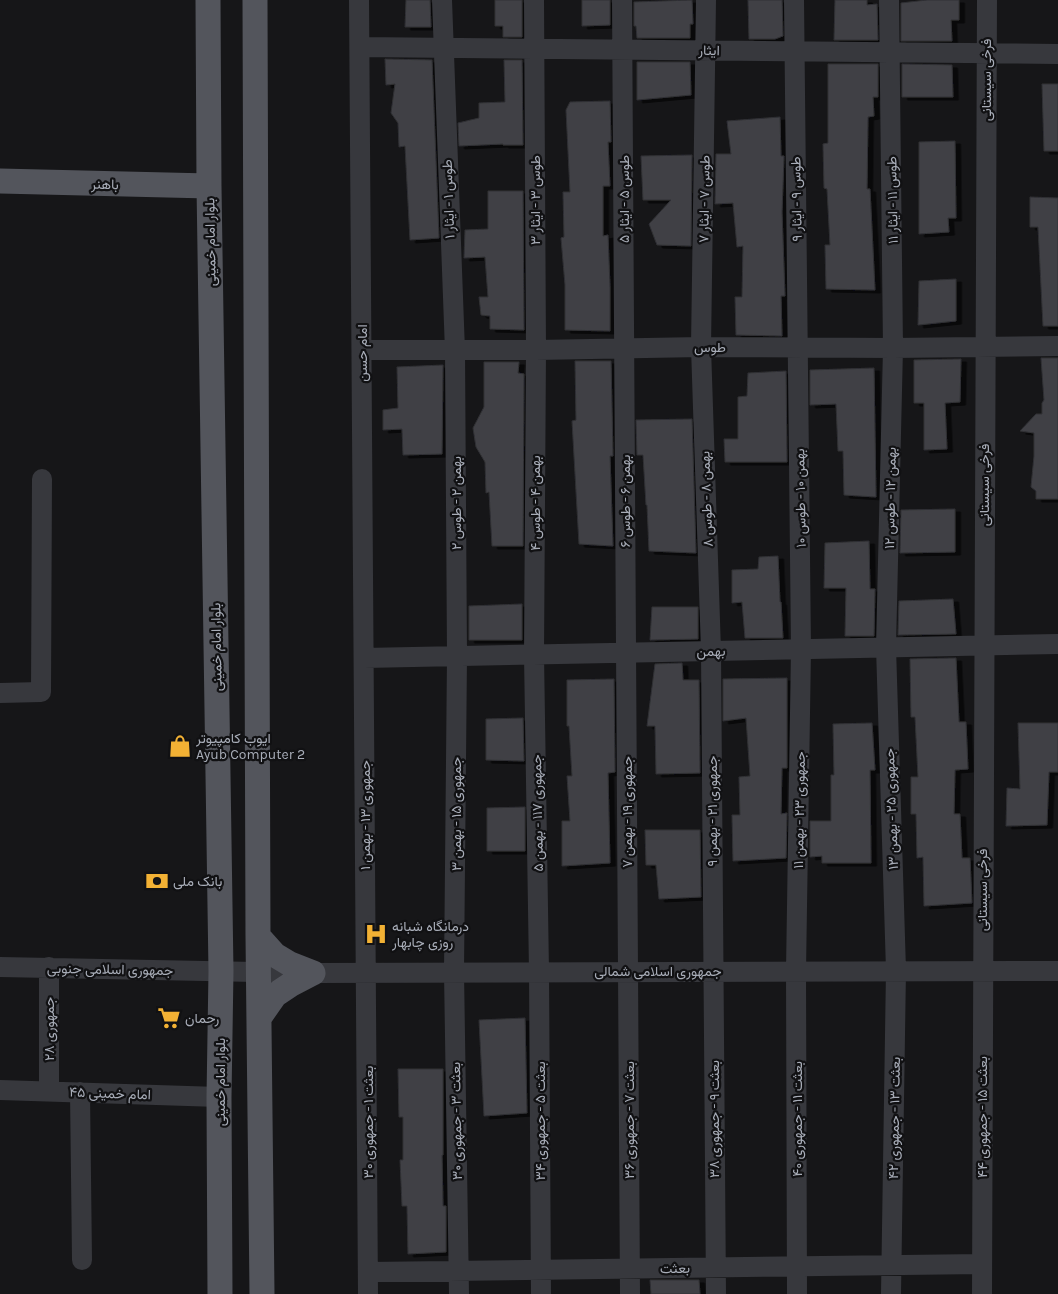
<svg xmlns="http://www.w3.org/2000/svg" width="1058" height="1294" font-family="Karla,Vazirmatn,sans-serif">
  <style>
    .building { fill: #404145; stroke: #303034; filter: url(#shadow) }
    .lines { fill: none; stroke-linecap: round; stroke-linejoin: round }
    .minor { stroke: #37383d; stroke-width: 20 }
    .major { stroke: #53555c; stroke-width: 25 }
    .labels { text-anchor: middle; stroke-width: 4.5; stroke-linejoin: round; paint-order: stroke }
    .street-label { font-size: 14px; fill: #a8adb8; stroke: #111113 }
    .poi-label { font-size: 14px; fill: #a8adb8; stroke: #111113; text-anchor: start }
  </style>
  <defs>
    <filter id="shadow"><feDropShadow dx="5.5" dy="3" stdDeviation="0" flood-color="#0009"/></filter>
  </defs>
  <rect width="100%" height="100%" fill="#161618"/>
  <path class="building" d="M406,0h24l1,27h-26z
    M495,0h27v37h-19v-11h-8z
    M582,0h28v25l-28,1z
    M692,0l1,24h-3v14h-53l-1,-12h-2v-24z
    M748,0h34l1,36 -8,3h-26z
    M835,0h32v5l10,-1 1,36h-44z
    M927,0h32v20h-8l1,21h-51v-38z
    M385,59l47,1 7,178 -29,2 -5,-94 -6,1 -1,-24 -7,-10 4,-29 -9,1z
    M504,60h18l1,85h-20v-1l-44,2 -1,-23 21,-5v-15l26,-1z
    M637,62h53l1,33 -54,5z
    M828,64h50v33h-5l1,19 -6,1 -1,72h3l5,101 -49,-1 -1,-44h5l-3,-56 -3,-1 -1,-44 5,-1z
    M902,64l50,1 1,32h-51z
    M1042,84h16v67h-14z
    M610,101l1,41h-3l2,44h-7v50l5,-1 2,52v44l-45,-1v-45l-4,-47 3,-1 -1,-45h7l-4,-82 4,-8z
    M780,117l1,39h3l-2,56 3,84h-4l1,40 -46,-1 -1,-38h7l1,-51 -6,1 -4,-44 -18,1 1,-50h15l-4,-33z
    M955,141l1,77h-8l1,14 -30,2v-92z
    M692,155l-1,91 -34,-1 -8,-21 22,-24h-28l-2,-44z
    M488,191h35l1,139 -34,-1v-13l-9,-1 -2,-18h9l-3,-40 -21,1 1,-28 23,-1z
    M1030,197l28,1v128h-15l-5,-99h-8z
    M956,279v42l-38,4 1,-44z
    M1041,358h17v141h-22v-8l-5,-4 3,-31v-23l-14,-2 16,-17h6v-11l2,-3z
    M961,359l-1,43 -15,1 2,46 -23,1v-47h-10v-43z
    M575,361h36l2,95h-3l3,90 -34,-2 -7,-123 4,-1z
    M484,362h35l-1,11 6,1 -1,172h-31l-3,-54 -3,1 -1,-31 -9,-15 -3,-19 11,-21z
    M443,365l-1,89 -39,1 -1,-26 -19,1v-20l15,-2 -1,-41z
    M874,368l2,129 -32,-2 -1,-44h-5l-2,-47 -26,1v-35z
    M786,371l1,91h-62l-1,-23h14v-42l9,-1 1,-23z
    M692,419l4,134 -47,-2 -2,-46h-1l-3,-50h-6l-1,-35z
    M955,509v43l-55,1 1,-43z
    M869,541l1,48h5l-1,47h-29l1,-48h-22l1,-45z
    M778,556l2,46h1l2,36h-38l-3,-36 -10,1v-33l26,-1 1,-12z
    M953,599l3,35 -58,1 1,-34z
    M522,604v36h-53v-34z
    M652,607h46v32l-48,1z
    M956,658l3,64h7l2,47 -13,1 -1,44h6l2,44h8l2,45 -48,3 -1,-49 -6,1 -1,-44h-5v-37h7l-3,-60h-4l-1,-58z
    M682,663l1,17h16l1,93 -44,1 -1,-48h-8l8,-62z
    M787,678v90h-5l-1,46 6,-1 -1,45 -53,3 -1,-46h8l-1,-38 11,-1 -4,-58 -23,3v-42z
    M614,679l1,93 -7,1 2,90 -48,3v-45h8l-3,-45h5l-3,-50h-2v-46z
    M523,718l1,43 -38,-1v-41z
    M872,723l3,47h-5l1,93h-49v-7l-12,1v-36h21v-46h3l-1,-51z
    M1018,723h40v49h-9l-2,53 -41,1 1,-38 13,1z
    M525,807v44h-38v-43z
    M645,830h55l1,67 -42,2 -3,-34h-10z
    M525,1018l2,95 -43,3 -5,-96z
    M398,1069h45v86h-1l1,51h3v46l-38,2 -1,-48h-5l-2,-46h3v-43h-4z
    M650,1280h49l1,14h-49z"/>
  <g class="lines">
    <path class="minor" d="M359,0l9,1294
      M442,0l13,351 2,305 -3,316 5,322
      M534,0l2,350 -2,305 5,316 2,323
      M622,0l8,1294
      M706,0l-5,347 10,304 5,643
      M794,0l7,649 -5,322 1,323
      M889,0l4,348 -7,299 10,323 -5,324
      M360,47l698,7
      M362,350h174l165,-3 192,1 165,-2
      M364,658l694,-14
      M0,693l41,-1 1,-213
      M0,967l313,6 745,-2
      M0,1090l219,7
      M49,1091v-124
      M80,1092l2,168
      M368,1272l614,-8
      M982,1294l5,-1294"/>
    <path class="major" d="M208,0l1,186 12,785 -2,126 1,197
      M255,0l3,936 4,358
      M0,181l209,5
      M258,936l17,19 15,9 23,9
      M259,1018l16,-23 15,-10 23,-12"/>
  </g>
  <defs>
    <symbol id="shop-bare" viewBox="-9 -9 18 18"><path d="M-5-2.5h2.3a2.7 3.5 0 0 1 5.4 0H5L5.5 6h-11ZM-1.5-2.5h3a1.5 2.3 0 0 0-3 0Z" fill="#f2b134" stroke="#111113" stroke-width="2.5" paint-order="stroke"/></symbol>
    <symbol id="bank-bare" viewBox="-9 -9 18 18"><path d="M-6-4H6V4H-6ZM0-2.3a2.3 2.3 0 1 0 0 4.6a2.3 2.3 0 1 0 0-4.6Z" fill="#f2b134" stroke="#111113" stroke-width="2.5" paint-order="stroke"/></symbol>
    <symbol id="hospital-bare" viewBox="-9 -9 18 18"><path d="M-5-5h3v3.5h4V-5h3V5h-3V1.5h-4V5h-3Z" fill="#f2b134" stroke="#111113" stroke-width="2.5" paint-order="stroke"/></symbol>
    <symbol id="supermarket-bare" viewBox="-9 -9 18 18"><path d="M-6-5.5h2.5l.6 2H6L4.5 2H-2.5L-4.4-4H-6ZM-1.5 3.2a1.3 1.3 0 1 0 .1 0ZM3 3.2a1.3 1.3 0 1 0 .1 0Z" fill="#f2b134" stroke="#111113" stroke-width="2.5" paint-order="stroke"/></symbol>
  </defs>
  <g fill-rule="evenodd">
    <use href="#shop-bare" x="164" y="730" width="32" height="32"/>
    <use href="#bank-bare" x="141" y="865" width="32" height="32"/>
    <use href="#hospital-bare" x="360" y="918" width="32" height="32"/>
    <use href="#supermarket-bare" x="153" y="1002" width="32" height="32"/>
  </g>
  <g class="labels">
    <g class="street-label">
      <text transform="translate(709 50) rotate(1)" y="5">ایثار</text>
      <text transform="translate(986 80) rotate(-90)" y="5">فرخی سیستانی</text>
      <text transform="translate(105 184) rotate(1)" y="5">باهنر</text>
      <text transform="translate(448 199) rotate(-92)" y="5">طوس ۱ - ایثار ۱</text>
      <text transform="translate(624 199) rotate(-90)" y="5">طوس ۵ - ایثار ۵</text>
      <text transform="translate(704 199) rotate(-89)" y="5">طوس ۷ - ایثار ۷</text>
      <text transform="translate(796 199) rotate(-91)" y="5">طوس ۹ - ایثار ۹</text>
      <text transform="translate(535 200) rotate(-90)" y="5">طوس ۳ - ایثار ۳</text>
      <text transform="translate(892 200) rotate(-91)" y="5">طوس ۱۱ - ایثار ۱۱</text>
      <text transform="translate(210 242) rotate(-91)" y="5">بلوار امام خمینی</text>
      <text x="710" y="352">طوس</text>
      <text transform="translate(362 353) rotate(-90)" y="5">امام حسن</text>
      <text transform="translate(984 485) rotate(-90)" y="5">فرخی سیستانی</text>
      <text transform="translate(800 498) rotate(-91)" y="5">بهمن ۱۰ - طوس ۱۰</text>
      <text transform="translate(890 498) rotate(-89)" y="5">بهمن ۱۲ - طوس ۱۲</text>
      <text transform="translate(706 499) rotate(-92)" y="5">بهمن ۸ - طوس ۸</text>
      <text transform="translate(625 501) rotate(-90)" y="5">بهمن ۶ - طوس ۶</text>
      <text transform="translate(456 503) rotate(-90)" y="5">بهمن ۲ - طوس ۲</text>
      <text transform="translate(535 503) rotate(-90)" y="5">بهمن ۴ - طوس ۴</text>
      <text transform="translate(216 647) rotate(-91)" y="5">بلوار امام خمینی</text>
      <text transform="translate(711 651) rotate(-1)" y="5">بهمن</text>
      <text transform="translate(891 809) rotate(-92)" y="5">جمهوری ۲۵ - بهمن ۱۳</text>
      <text transform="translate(799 810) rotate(-89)" y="5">جمهوری ۲۳ - بهمن ۱۱</text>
      <text transform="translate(712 811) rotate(-90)" y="5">جمهوری ۲۱ - بهمن ۹</text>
      <text transform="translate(627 812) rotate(-90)" y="5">جمهوری ۱۹ - بهمن ۷</text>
      <text transform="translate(537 813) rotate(-91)" y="5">جمهوری ۱۱۷ - بهمن ۵</text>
      <text transform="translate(456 814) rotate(-90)" y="5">جمهوری ۱۵ - بهمن ۳</text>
      <text transform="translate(365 815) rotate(-90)" y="5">جمهوری ۱۳ - بهمن ۱</text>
      <text transform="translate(982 890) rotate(-90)" y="5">فرخی سیستانی</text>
      <text transform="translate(110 969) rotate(1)" y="5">جمهوری اسلامی جنوبی</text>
      <text x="658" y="976">جمهوری اسلامی شمالی</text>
      <text transform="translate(49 1029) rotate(-90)" y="5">جمهوری ۲۸</text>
      <text transform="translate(220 1082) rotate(-90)" y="5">بلوار امام خمینی</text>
      <text transform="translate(110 1093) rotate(2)" y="5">امام خمینی ۴۵</text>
      <text transform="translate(982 1117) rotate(-90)" y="5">بعثت ۱۵ - جمهوری ۴۴</text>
      <text transform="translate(894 1118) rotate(-89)" y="5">بعثت ۱۳ - جمهوری ۴۲</text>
      <text transform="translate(714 1119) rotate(-90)" y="5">بعثت ۹ - جمهوری ۳۸</text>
      <text transform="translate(797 1119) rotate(-90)" y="5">بعثت ۱۱ - جمهوری ۴۰</text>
      <text transform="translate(629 1120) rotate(-90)" y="5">بعثت ۷ - جمهوری ۳۶</text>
      <text transform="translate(456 1121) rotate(-91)" y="5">بعثت ۳ - جمهوری ۳۰</text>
      <text transform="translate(540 1121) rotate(-90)" y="5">بعثت ۵ - جمهوری ۳۴</text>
      <text transform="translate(368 1122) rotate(-90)" y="5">بعثت ۱ - جمهوری ۳۰</text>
      <text transform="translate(675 1268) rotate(-1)" y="5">بعثت</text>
    </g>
    <g class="poi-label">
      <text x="196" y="743">ایوب کامپیوتر<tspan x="196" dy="16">Ayub Computer 2</tspan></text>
      <text x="173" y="886">بانک ملی</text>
      <text x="392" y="931">درمانگاه شبانه<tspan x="392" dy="16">روزی چابهار</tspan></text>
      <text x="185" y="1023">رحمان</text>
    </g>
  </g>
</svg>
